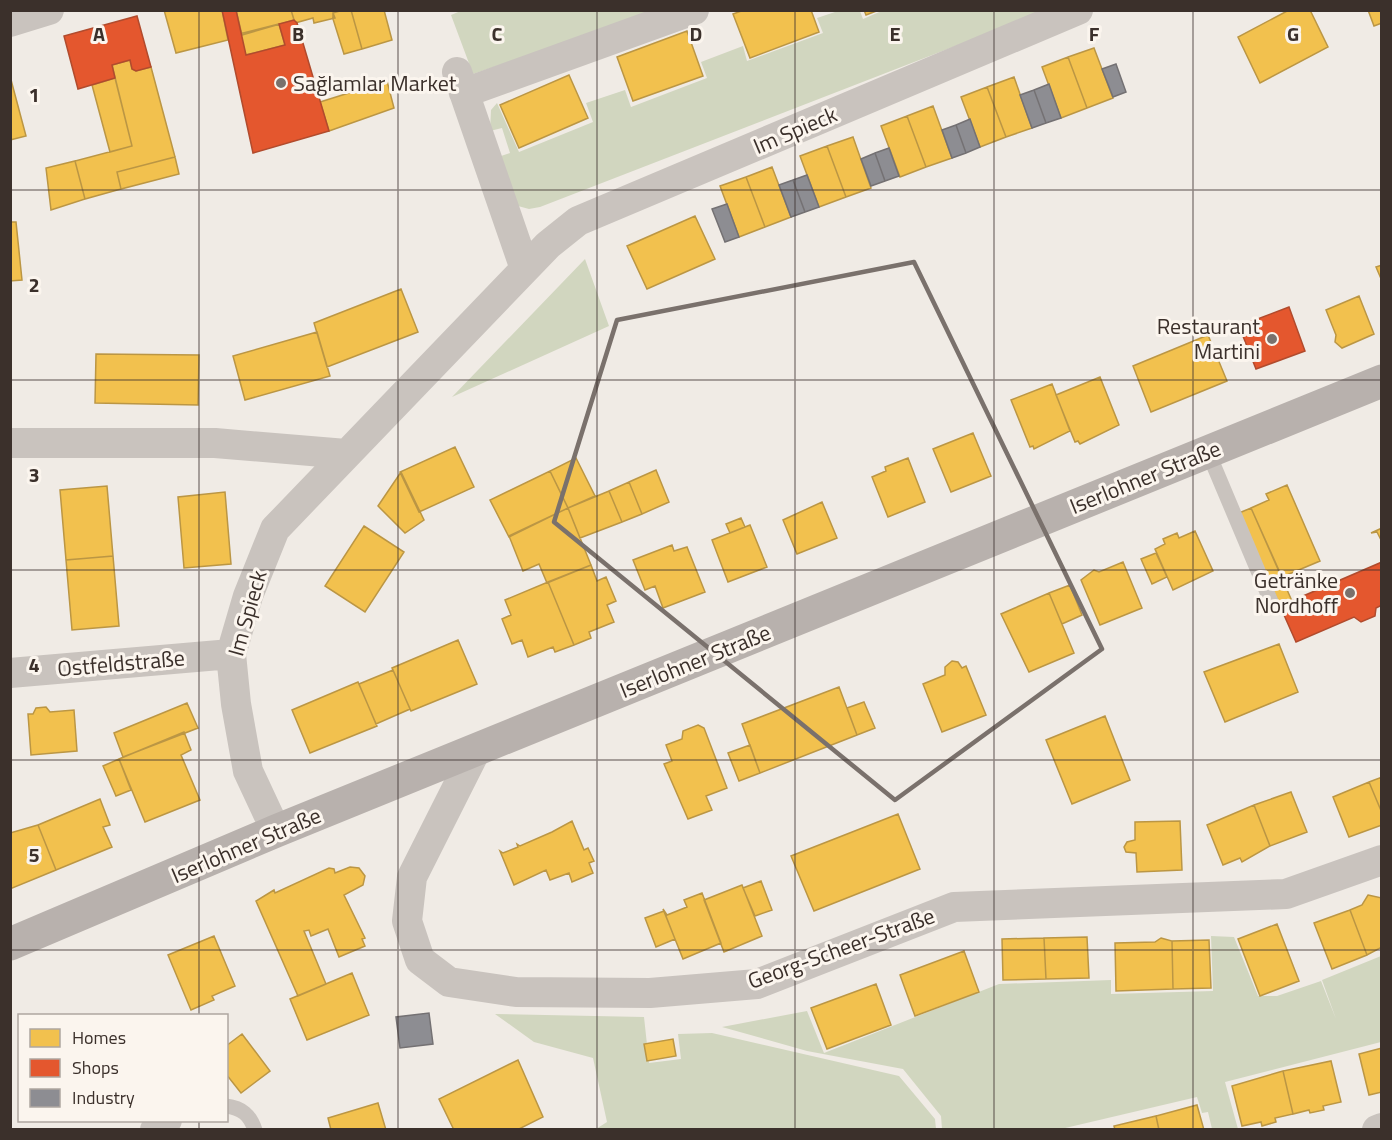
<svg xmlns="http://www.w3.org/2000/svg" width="1392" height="1140" font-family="'Titillium Web',sans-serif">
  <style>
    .green { fill: #d1d6bf }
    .homes { fill: #f2c14e; stroke: #bb9644; stroke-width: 1.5 }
    .shops { fill: #e4572e; stroke: #b14b2d; stroke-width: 1.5 }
    .industry { fill: #8d8d92; stroke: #747173; stroke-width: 1.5 }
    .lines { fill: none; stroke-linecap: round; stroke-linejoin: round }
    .lane { stroke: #c9c3be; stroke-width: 15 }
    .street { stroke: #c9c3be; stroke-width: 30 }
    .primary { stroke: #b8b1ad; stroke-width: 33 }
    .marked { fill: none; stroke: #7a716c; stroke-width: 4.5; stroke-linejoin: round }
    .grid { fill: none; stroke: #3b302b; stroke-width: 1.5; stroke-opacity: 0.55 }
    .poi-dot { fill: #7a716c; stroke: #fbf5ee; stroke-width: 2 }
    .labels { text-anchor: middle; stroke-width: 6; stroke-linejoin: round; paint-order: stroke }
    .poi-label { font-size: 22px; fill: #3b302b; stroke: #fbf5ee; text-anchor: end }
    .street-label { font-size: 22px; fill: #3b302b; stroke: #fbf5ee }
    .grid-label { font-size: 20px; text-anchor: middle; font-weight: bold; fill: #3b302b; stroke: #fbf5ee; stroke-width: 6; stroke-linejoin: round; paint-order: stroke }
  </style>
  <rect width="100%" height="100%" fill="#f0ebe5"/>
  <path class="green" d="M463,10l196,1 -186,63 -22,-59z
    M884,10l162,1 -506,196 -11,2 -11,-3 -20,-49 12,-4 -8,-25 -12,3 1,-21 6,-7 22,49 74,-30 -7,-19 39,-13 6,17 76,-29 -6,-16 42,-16 4,15 76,-28 -6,-15 21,-7h22l3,8z
    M585,259l24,67 -157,71z
    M1211,936l23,1 24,59h19l44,-15 15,38 -14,-39 59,-24v86l-156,40 13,47h-26l-4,-17 -6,1 -5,-16 -136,32h-119l-1,-13 -38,-47 -96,-18 -85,-24 85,-16 17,42 175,-69 112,-4v14l102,-3z
    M495,1014l149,3 5,46 32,-4 -3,-25 34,-1 187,43 36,43 1,10h-340l11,-7 -14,-64 -59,-16z"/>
  <path class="homes" d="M164,10h58l6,30 -52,13z
    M236,10h55l3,10 -52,15z
    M291,10h52l-10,3 2,5 -21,5 -1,-5 -18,5z
    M343,10h8l11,39 -18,5 -11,-35v-6z
    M351,10h33l8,30 -30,9z
    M744,10h67l8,22 -69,26 -17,-44z
    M864,10h15l-13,5z
    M1289,10h21l18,37 -68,36 -22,-46z
    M1368,10h14v13l-8,3z
    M279,24l6,21 -39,10 -7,-21z
    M687,31l16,45 -70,25 -16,-44z
    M1094,48l19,50 -26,10 -19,-51z
    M1068,57l19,51 -26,10 -19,-51z
    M130,60l2,9 4,2 15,-4 24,90 -58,15 4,17 -36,10 -10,-38 57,-15 -20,-81z
    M569,75l19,43 -69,30 -19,-43z
    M10,76l16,60 -16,4z
    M1014,77l18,51 -26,9 -19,-50z
    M115,78l17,68 -22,6 -18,-67z
    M387,81l7,27 -65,23 -9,-29z
    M987,87l19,50 -26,10 -19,-50z
    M933,106l19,52 -26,9 -19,-51z
    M907,116l19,51 -26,10 -19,-51z
    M853,137l18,51 -25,9 -19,-51z
    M827,146l19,51 -27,10 -19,-51z
    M175,157l4,17 -58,15 -4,-17z
    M75,161l10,38 -34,11 -5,-42z
    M772,167l19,50 -26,10 -19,-50z
    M746,177l19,50 -26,10 -19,-51z
    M695,216l20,43 -68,30 -20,-43z
    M10,222h6l6,58 -12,1z
    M1382,265v16l-6,-14z
    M401,289l17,43 -91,35 -13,-44z
    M1359,296l15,38 -32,14 -7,-6 1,-7 -10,-25z
    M317,332l13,44 -85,24 -12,-44z
    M1208,335l19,46 -76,31 -18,-46z
    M96,354l103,1 -1,50 -103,-2z
    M1100,377l19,48 -39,19 -2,-3 -3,1 -19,-47z
    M1052,384l18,47 -36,18 -1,-3 -3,1 -19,-47z
    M973,433l18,43 -40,16 -18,-43z
    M455,447l19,40 -55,25 -19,-40z
    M576,458l19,38 -27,12 -18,-37z
    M908,458l17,44 -37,15 -16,-40 14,-6 -1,-4z
    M656,470l13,32 -27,12 -13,-32z
    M550,471l18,37 -59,29 -19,-37z
    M401,472l23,48 -19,13 -27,-27z
    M629,482l13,32 -20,8 -13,-31z
    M1287,485l33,76 -38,16 -31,-69 18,-8 -3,-6z
    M107,486l6,70 -47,4 -6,-70z
    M609,491l13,31 -42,16 -12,-30z
    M225,492l6,72 -47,4 -6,-71z
    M822,502l15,36 -40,16 -14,-34z
    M568,508l23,57 -44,18 -8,-19 -16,7 -14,-35z
    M1251,508l41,93 -12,5 -41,-93z
    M741,518l4,9 -15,6 -4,-9z
    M750,525l17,42 -39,15 -16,-42z
    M364,526l40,26 -39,60 -40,-26z
    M1382,528v14l-5,-10 -6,1z
    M1195,531l18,40 -40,19 -18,-41 10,-5 -2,-5 14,-6 2,5z
    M672,545l2,6 13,-4 18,45 -42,16 -8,-22 -10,4 -12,-30z
    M1156,553l11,24 -15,7 -11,-25z
    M113,556l6,70 -47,4 -6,-70z
    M1123,562l19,46 -42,17 -19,-45 13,-10 5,2z
    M591,565l6,16 9,-4 10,24 -9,4 7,17 -25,10 2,6 -17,7 -26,-63z
    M548,582l26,63 -19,7 -2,-5 -25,10 -6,-17 -10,4 -10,-25 9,-4 -6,-15z
    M1070,585l12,30 -20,9 -13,-31z
    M1049,593l25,60 -45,19 -28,-58z
    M458,640l19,44 -66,27 -19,-43z
    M1279,644l19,48 -73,30 -21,-50z
    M952,661l6,1 4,6 4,-2 20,49 -44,17 -19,-48 22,-9v-8z
    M393,670l17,39 -34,15 -17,-40z
    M358,682l19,44 -67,27 -18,-43z
    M839,687l18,48 -97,38 -18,-49z
    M864,702l11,26 -18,7 -10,-27z
    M187,703l11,25 -75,29 -9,-24z
    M46,707l4,5 24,-2 3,41 -46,4 -3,-41h5l3,-6z
    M1105,716l25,64 -58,24 -26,-64z
    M698,725l6,3 23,60 -21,8 6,14 -24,9 -24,-55 8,-3 -6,-16 16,-6 1,-8z
    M184,732l7,18 -10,5 19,45 -55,22 -26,-63z
    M750,745l10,28 -21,8 -11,-28z
    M119,759l12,31 -15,6 -13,-30z
    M1382,777v36l-13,-31z
    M1369,782l13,31v12l-33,12 -16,-40z
    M1291,792l16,40 -37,14 -16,-41z
    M100,799l10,26 -7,2 9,20 -56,23 -18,-45z
    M1254,805l16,41 -28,16 -2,-4 -17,7 -16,-40z
    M898,814l22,55 -106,42 -23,-55z
    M572,821l12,29 4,-2 6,13 -5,2 4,10 -21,9 -3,-9 -19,7 -4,-10 -32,15 -14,-34 3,2 15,-6 -1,-3 3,2 32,-14z
    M1180,821l2,49 -45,2 -1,-19 -10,-1 -2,-5 3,-5 8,-2v-18z
    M38,825l18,45 -46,19v-56z
    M350,867l9,1 6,8 -2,9 -19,10 21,43 -3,1 3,7 -26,11 -11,-28 -17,7 -2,-6 -5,1 22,53 -28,12 -42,-95 18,-11 1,3 54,-25 5,1 1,4z
    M761,881l11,29 -17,6 -12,-28z
    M742,885l20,51 -38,16 -20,-52z
    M702,893l19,50 -38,16 -20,-50 4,6 20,-8 -3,-7z
    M1368,895l14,3v49l-15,8 -17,-45 12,-5z
    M1350,910l17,45 -35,14 -18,-46z
    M664,911l11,28 -19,8 -11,-29z
    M1277,924l22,57 -39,15 -22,-57z
    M214,936l21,50 -23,10 2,4 -23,10 -23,-55z
    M1087,937l2,41 -43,1 -2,-41z
    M1044,938l2,41 -43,1 -1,-41z
    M1161,938l11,3 1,48 -57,2 -1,-48 40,-1z
    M1209,940l2,48 -38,1 -1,-48z
    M964,951l15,41 -64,24 -15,-41z
    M352,973l17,42 -62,25 -17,-41z
    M876,984l15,41 -64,24 -16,-41z
    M242,1034l28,37 -29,22 -15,-19v-28z
    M673,1039l3,17 -29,5 -3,-17z
    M1382,1048v44l-13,3 -10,-41z
    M518,1060l25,57 -26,13h-63l-15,-31z
    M1331,1061l10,41 -18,4 1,4 -14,3 -1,-3 -16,4 -10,-43z
    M1283,1071l10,43 -18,4 1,4 -14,4 -1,-4 -19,4 -10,-40z
    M378,1103l8,27h-55l-3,-12z
    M1197,1105l7,25h-45l-3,-14z
    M1156,1116l3,14h-44l-1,-4z"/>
  <path class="shops" d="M222,10h14l10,45 39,-10 -6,-21 15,-4 3,3 32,108 -76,22z
    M137,16l14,51 -15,4 -4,-2 -2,-9 -18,5 3,13 -37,11 -14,-53z
    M1289,307l16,44 -49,18 -17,-43z
    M1382,562v43l-6,3 -1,8 -14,6 -7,-5 -58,25 -16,-36z"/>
  <path class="industry" d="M1116,64l10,28 -13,5 -11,-28z
    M1049,84l12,34 -15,5 -12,-33z
    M1034,90l12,33 -14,5 -12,-33z
    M970,119l10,28 -14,6 -10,-28z
    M956,125l10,28 -14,5 -10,-28z
    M889,148l10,28 -14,5 -10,-28z
    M875,153l10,28 -14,5 -10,-27z
    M807,175l12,32 -14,5 -12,-32z
    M793,180l12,32 -14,5 -12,-32z
    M727,204l12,33 -14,5 -13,-33z
    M429,1013l4,31 -33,4 -4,-31z"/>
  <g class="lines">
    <path class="lane" d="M1208,452l64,152
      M226,1106c16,2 24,9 29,24"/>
    <path class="street" d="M10,22l39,-12
      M457,72l68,197
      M464,93l230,-83
      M10,443h205l131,11
      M10,673l221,-19
      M475,752l-63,125 -5,44 13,39 29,22 67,10 134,1 107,-9 197,-77 332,-13 96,-34
      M276,831l-28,-60 -12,-67 -5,-50 17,-58 27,-67 273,-284 30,-24 500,-211
      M155,1130l12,-10
      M1377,1130l5,-2"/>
    <path class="primary" d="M10,944l266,-113 1106,-450"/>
  </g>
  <path class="marked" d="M914,262l188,387 -207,151 -341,-278 63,-202z"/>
  <path class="grid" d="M199,10v1006M398,10v1120M597,10v1120M795,10v1120M994,10v1120M1193,10v1120M10,190h1372M10,380h1372M10,570h1372M10,760h1372M10,950h1372M199,1120v10"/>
  <g class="poi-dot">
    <circle cx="281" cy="83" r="6"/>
    <circle cx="1272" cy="339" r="6"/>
    <circle cx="1350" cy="593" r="6"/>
  </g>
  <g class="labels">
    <g class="poi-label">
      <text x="293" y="91" text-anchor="start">Sağlamlar Market</text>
      <text x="1260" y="334">Restaurant<tspan x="1260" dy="25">Martini</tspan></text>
      <text x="1338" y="588">Getränke<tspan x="1338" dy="25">Nordhoff</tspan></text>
    </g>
    <g class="street-label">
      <text transform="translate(795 130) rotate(-23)" y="8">Im Spieck</text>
      <text transform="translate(1145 477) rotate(-22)" y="8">Iserlohner Straße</text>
      <text transform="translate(247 613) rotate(-74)" y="8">Im Spieck</text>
      <text transform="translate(695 661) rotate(-22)" y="8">Iserlohner Straße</text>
      <text transform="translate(121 663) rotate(-5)" y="8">Ostfeldstraße</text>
      <text transform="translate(246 845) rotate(-23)" y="8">Iserlohner Straße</text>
      <text transform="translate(841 948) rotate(-20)" y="8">Georg-Scheer-Straße</text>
    </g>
  </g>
  <g class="grid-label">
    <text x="99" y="41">A</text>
    <text x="298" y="41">B</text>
    <text x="497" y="41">C</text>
    <text x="696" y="41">D</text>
    <text x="895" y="41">E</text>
    <text x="1094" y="41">F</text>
    <text x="1293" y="41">G</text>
    <text x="34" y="102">1</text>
    <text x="34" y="292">2</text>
    <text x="34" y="482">3</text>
    <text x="34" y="672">4</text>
    <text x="34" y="862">5</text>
  </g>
  <rect width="1392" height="1140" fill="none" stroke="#3b302b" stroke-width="24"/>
  <rect x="18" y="1014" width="210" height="108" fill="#fbf5ee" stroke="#aea6a0" stroke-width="1.5"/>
  <rect x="30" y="1029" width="30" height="18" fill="#f2c14e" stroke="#aea6a0" stroke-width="1.5"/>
  <text x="72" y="1044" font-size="18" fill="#3b302b">Homes</text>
  <rect x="30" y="1059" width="30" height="18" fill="#e4572e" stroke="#aea6a0" stroke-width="1.5"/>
  <text x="72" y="1074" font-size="18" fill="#3b302b">Shops</text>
  <rect x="30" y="1089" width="30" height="18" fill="#8d8d92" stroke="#aea6a0" stroke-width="1.5"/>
  <text x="72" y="1104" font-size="18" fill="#3b302b">Industry</text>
</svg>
